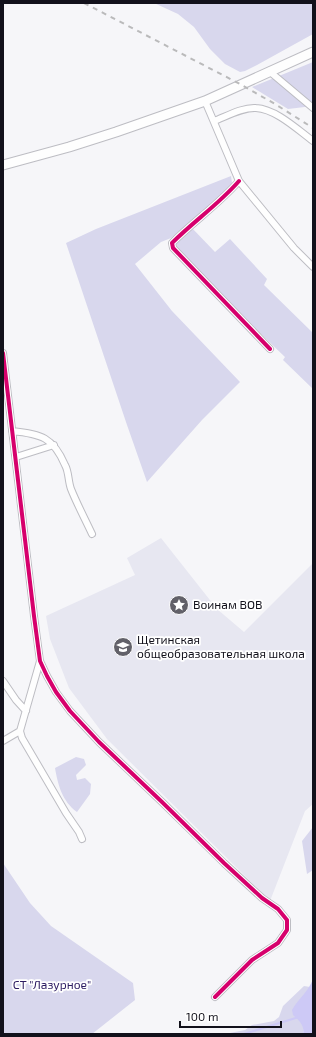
<svg xmlns="http://www.w3.org/2000/svg" width="316" height="1037" font-family="'Exo 2',sans-serif">
  <style>
    .built { fill: #e7e7f1 }
    .green { fill: #d8d7ed }
    .water { fill: #cdc9f6 }
    .lines { fill: none; stroke-linecap: round; stroke-linejoin: round }
    .stream { stroke: #cdc9f6; stroke-width: 2 }
    .minor-casing { stroke: #bdbdc3; stroke-width: 8 }
    .secondary-casing { stroke: #bdbdc3; stroke-width: 11 }
    .minor { stroke: #fefefe; stroke-width: 6 }
    .secondary { stroke: #fefefe; stroke-width: 9 }
    .rail { stroke: #bababb; stroke-width: 2; stroke-dasharray: 5 5; stroke-linecap: butt }
    .cycleway-casing { stroke: #fff; stroke-width: 6 }
    .cycleway { stroke: #d6006c; stroke-width: 4 }
    .labels { text-anchor: middle; stroke-width: 3.5; stroke-linejoin: round; paint-order: stroke }
    .poi-label { font-size: 12px; fill: #12111b; stroke: #fff; text-anchor: start }
    .park-label { font-size: 12px; fill: #2c1b61; stroke: #fff }
  </style>
  <rect width="100%" height="100%" fill="#f6f6f9"/>
  <path class="built" d="M161,538l56,71 27,23 69,-69v241l-8,7 -35,90 -163,-162 -38,-51 -19,-49 -4,-23 89,-41 -8,-17z"/>
  <path class="green" d="M154,3h159v31l-56,31 -12,6 -5,1 -15,-8 -15,-15 -16,-22 -16,-13z
    M313,62v44l-25,3 -36,-22z
    M231,176l1,7 -7,10 -54,45 -10,4 -26,22 37,47 68,71 -38,38 -55,62 -20,-57 -61,-182 30,-14z
    M191,227l24,25 15,-13 37,40 -3,6 49,48v56l-30,-29 2,-3 -47,-45 -63,-67z
    M76,757l8,2 2,6 -10,10 1,5 8,-2 6,6 -1,10 -13,18c-15,-11 -19,-27 -22,-44z
    M313,827v43l-6,4 -5,-33z
    M3,863l27,40 21,23 82,57 2,17 -43,34h-89z
    M304,986l6,1 -7,47h-78l20,-4 7,-5 22,-4 5,-4 4,-11z"/>
  <path class="water" d="M313,979v55h-10c2,-8 -4,-14 -10,-19l-1,-5c6,-11 17,-19 21,-31z"/>
  <g class="lines">
    <path class="stream" d="M244,1034l55,-17"/>
    <defs>
      <path id="minor" d="M269,71l44,37
        M205,101l34,80 55,67 19,19
        M214,121c13,-5 29,-14 42,-13 20,1 42,22 57,33
        M239,181c-20,23 -45,40 -67,62l1,5 97,101
        M3,353l31,263 6,45 7,15 9,16 14,19 29,31 63,60 62,61 38,35 16,11 9,11v10l-9,13 -26,17 -37,37
        M12,431c29,3 41,6 53,34 4,7 3,16 6,24 6,15 14,30 21,45
        M16,457l38,-12
        M3,681l13,19 10,11
        M20,731l2,7 44,75 13,19 3,7
        M3,741l17,-10 20,-70"/>
      <path id="secondary" d="M3,165l66,-18 47,-15 89,-31 108,-49"/>
    </defs>
    <use href="#minor" class="minor-casing"/>
    <use href="#secondary" class="secondary-casing"/>
    <use href="#minor" class="minor"/>
    <use href="#secondary" class="secondary"/>
    <path class="rail" d="M84,3l156,81 35,20 38,24"/>
    <defs>
      <path id="cycleway" d="M239,181c-20,23 -45,40 -67,62l1,5 97,101
        M3,353l31,263 6,45 7,15 9,16 14,19 29,31 63,60 62,61 38,35 16,11 9,11v10l-9,13 -26,17 -37,37"/>
    </defs>
    <use href="#cycleway" class="cycleway-casing"/>
    <use href="#cycleway" class="cycleway"/>
  </g>
  <defs>
    <symbol id="sight-disc" viewBox="-11 -11 22 22"><circle r="9.5" fill="#626169" stroke="#fff"/><path d="M0-6L1.8-2.2L6-1.7L2.9 1.2L3.7 5.4L0 3.3L-3.7 5.4L-2.9 1.2L-6-1.7L-1.8-2.2Z" fill="#fff"/></symbol>
    <symbol id="school-disc" viewBox="-11 -11 22 22"><circle r="9.5" fill="#626169" stroke="#fff"/><path d="M0-5L7-2L0 1L-7-2ZM-4 1L0 2.5L4 1V4Q0 6-4 4Z" fill="#fff"/></symbol>
  </defs>
  <g fill-rule="evenodd">
    <use href="#sight-disc" x="168" y="594" width="22" height="22"/>
    <use href="#school-disc" x="112" y="636" width="22" height="22"/>
  </g>
  <g class="labels">
    <g class="poi-label">
      <text x="193" y="609">Воинам ВОВ</text>
      <text x="137" y="644">Щетинская<tspan x="137" dy="14">общеобразовательная школа</tspan></text>
    </g>
    <g class="park-label">
      <text x="52" y="989">СТ "Лазурное"</text>
    </g>
  </g>
  <rect width="316" height="1037" fill="none" stroke="#12111b" stroke-width="8"/>
  <path d="M180 1021v6h101v-6" fill="none" stroke="#12111b" stroke-width="2"/>
  <text x="186" y="1021" font-size="12" fill="#12111b" stroke="#ffffff" stroke-width="3" paint-order="stroke">100 m</text>
</svg>
